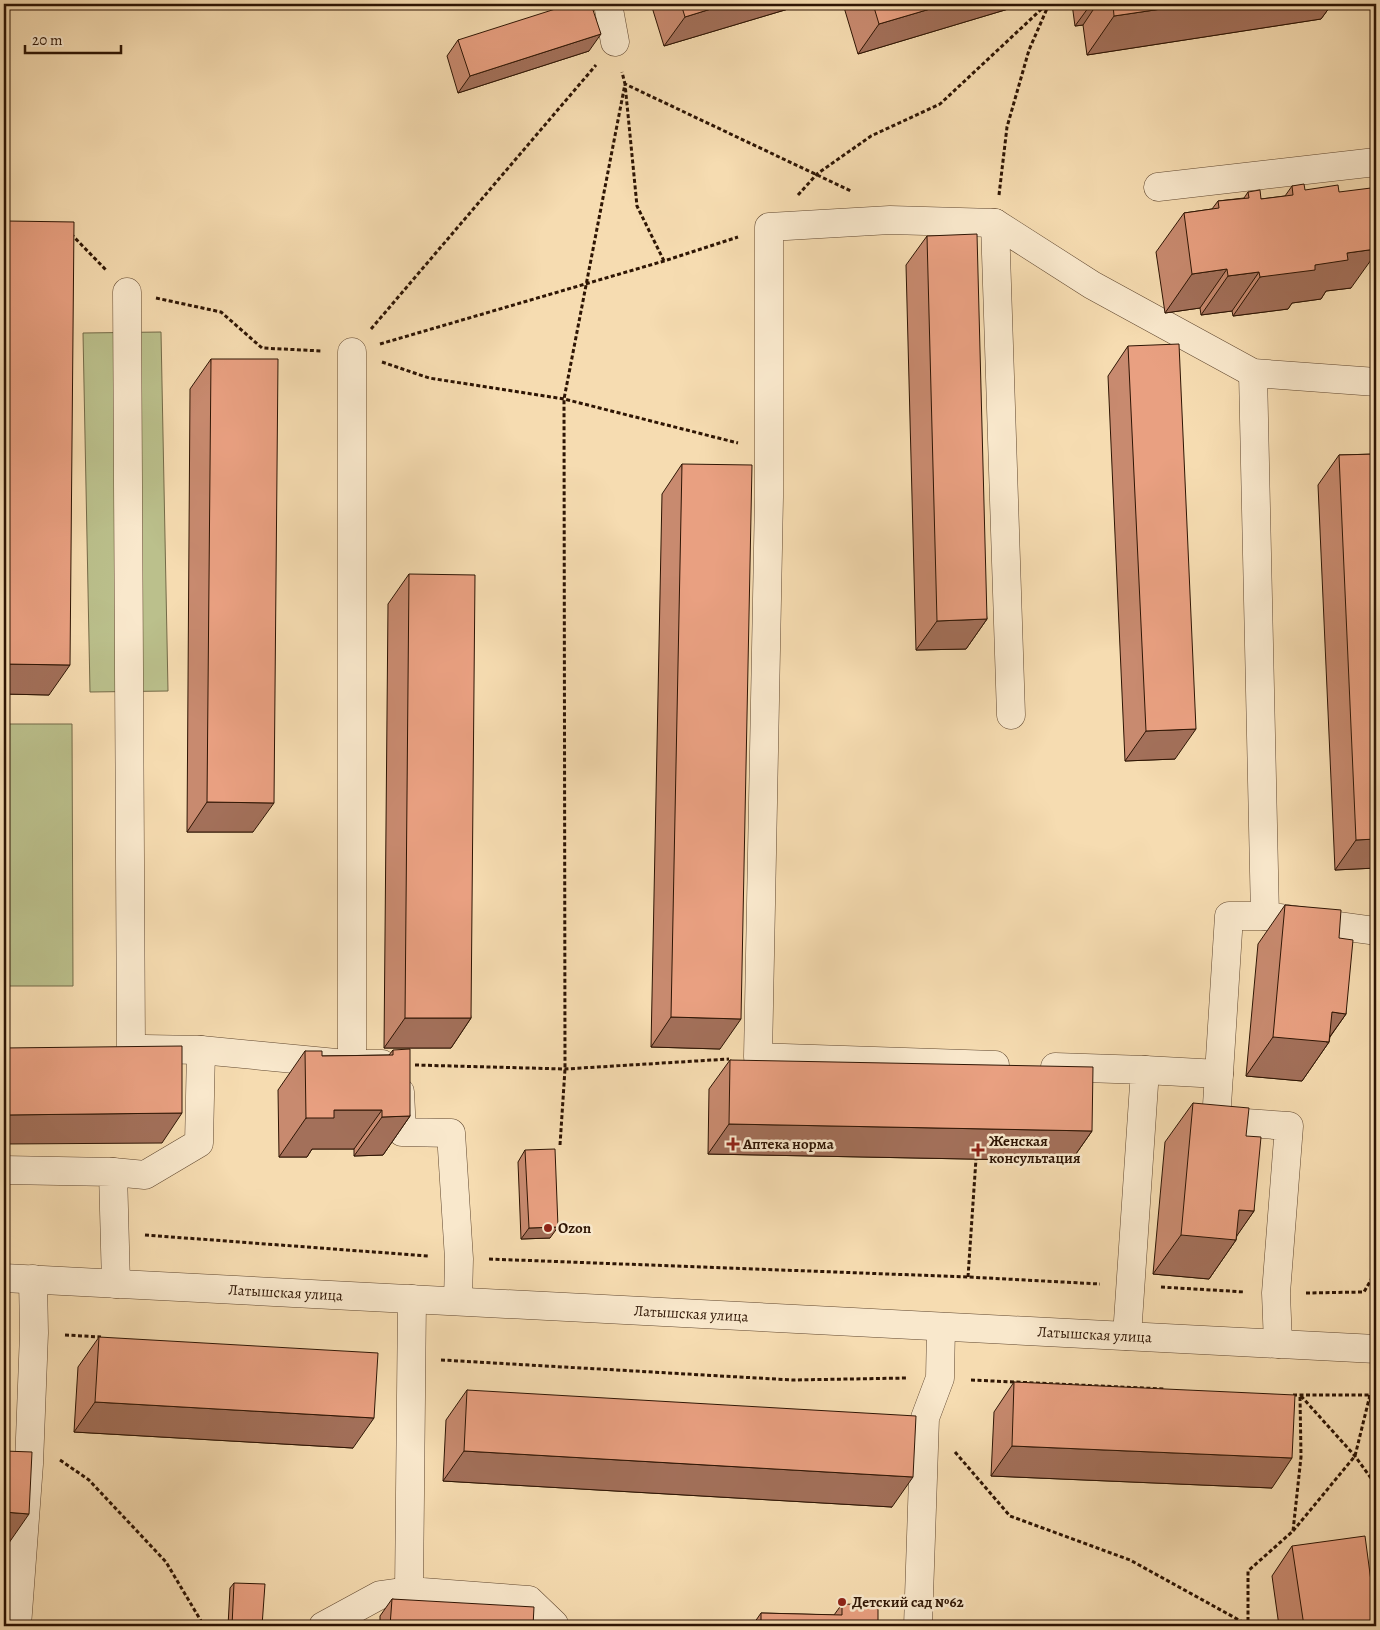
<svg xmlns="http://www.w3.org/2000/svg" width="1380" height="1630" font-family="Alegreya,serif">
  <style>
    .green { fill: #bbc08c; stroke: #746a48 }
    .lines { fill: none; stroke-linecap: round; stroke-linejoin: round }
    .minor-casing { stroke: #60472f; stroke-width: 29 }
    .path { stroke: #2e1504; stroke-width: 3; stroke-dasharray: 4 2.5; stroke-linecap: butt }
    .minor { stroke: #f9e8cc; stroke-width: 28 }
    .wall { fill: #c88a6f; stroke: #2e1504 }
    .shaded-wall { fill: #a3705a; stroke: #2e1504 }
    .building { fill: #e9a081; stroke: #2e1504 }
    .poi-dot { fill: #8f2418; stroke: #f9e8cc; stroke-width: 2 }
    .labels { text-anchor: middle; stroke-width: 5; stroke-linejoin: round; paint-order: stroke }
    .poi-label { font-size: 15px; font-weight: bold; fill: #2e1504; stroke: #f9e8cc; text-anchor: start }
    .street-label { font-size: 15px; fill: #2e1504; stroke: #f9e8cc }
  </style>
  <rect width="100%" height="100%" fill="#f6dcb1"/>
  <filter id="stains"><feTurbulence type="fractalNoise" baseFrequency=".004" numOctaves="4"/><feColorMatrix values="0 0 0 0 .2 0 0 0 0 .09 0 0 0 0 .02 0 0 0 .5 -.17"/></filter>
  <radialGradient id="worn" r=".72"><stop offset=".6" stop-color="#630" stop-opacity="0"/><stop offset="1" stop-color="#630" stop-opacity=".3"/></radialGradient>
  <path class="green" d="M161,332l7,359 -78,1 -7,-359z
    M4,724h68l1,262h-69z"/>
  <g class="lines">
    <defs>
      <g id="minor">
        <path d="M608,4l7,38"/>
        <path d="M1158,187l218,-25"/>
        <path d="M127,292l4,757"/>
        <path d="M352,352v712h30"/>
        <path d="M1253,373l12,543 111,15"/>
        <path d="M1011,715l-16,-492 97,62 161,88 123,9"/>
        <path d="M1265,916h-36l-13,205 73,5 -13,167 2,51"/>
        <path d="M201,1050l135,13"/>
        <path d="M995,1065l-237,-8 11,-560v-270l121,-7 105,3"/>
        <path d="M1055,1067l90,3 -18,266"/>
        <path d="M1145,1070l74,4"/>
        <path d="M400,1092l2,40 49,1 8,126 -1,42"/>
        <path d="M4,1170l109,2 3,112"/>
        <path d="M113,1172l32,3 54,-32 2,-93 -56,-1"/>
        <path id="s1" d="M4,1278l1372,71"/>
        <path d="M412,1299l-3,292 120,9 25,24v2"/>
        <path d="M17,1626l12,-162 5,-131 -1,-54"/>
        <path d="M323,1626l57,-31 29,-4"/>
        <path d="M918,1626l7,-208 15,-40 1,-51"/>
      </g>
    </defs>
    <use href="#minor" class="minor-casing"/>
    <path class="path" d="M798,195l19,-21 54,-38 69,-32 107,-100
      M999,195l8,-68 22,-77 20,-46
      M71,234l36,37
      M664,261l-27,-55 -12,-122 226,107
      M156,298l65,14 41,36 60,3
      M371,329l225,-264
      M380,344l284,-83 74,-24
      M382,362l47,16 135,21 174,44
      M415,1065l150,4 164,-10
      M560,1145l5,-76 -1,-670 61,-315 -3,-12
      M145,1235l283,21
      M489,1259l479,18 132,7
      M968,1277l8,-118
      M1161,1287l84,5
      M1306,1293l58,-1 12,-21
      M65,1335l36,2
      M441,1360l351,20 115,-2
      M971,1380l193,9
      M1293,1395h77
      M1301,1396l54,60 21,29
      M1370,1398l6,38
      M955,1452l55,64 120,44 118,65v-54l45,-40 8,-74 -1,-61
      M60,1460l29,20 77,82 38,64
      M1293,1531l62,-75 15,-61"/>
    <use href="#minor" class="minor"/>
  </g>
  <path class="wall" d="M651,4h154l-141,42z
    M843,4h182l-167,50z
    M1072,4h260l-11,15 -234,36 -4,-30 -8,1z
    M458,40l131,11 -131,42 -11,-37z
    M1292,186l13,4 46,98 -25,3 -5,8 -29,4 -4,6 -55,7 -1,-5 -31,4 -1,-7 -35,5 -9,-61 28,-39 28,-4 6,-8 26,-3 4,-6 13,7 24,-3z
    M7,221l42,474 -45,-1v-468z
    M927,236l60,383 -21,30 -50,1 -10,-385z
    M1128,346l47,413 -50,2 -17,-385z
    M211,359l42,473h-66l3,-443z
    M1376,454v414l-41,2 -17,-385 21,-30z
    M682,464l38,585 -69,-2 11,-553z
    M409,574l62,444 -20,30h-67l4,-444z
    M1285,905l54,33 7,76 -16,23 -1,5 -27,39 -56,-5 12,-132z
    M393,1050l17,66 -27,39 -29,1v-7h-42l-5,8h-28l-1,-67 27,-39 17,5 67,-1z
    M730,1060l362,71 -21,30 -363,-7 1,-65z
    M1193,1103l53,33 8,75 -17,24 -1,5 -27,39 -56,-5 12,-132z
    M525,1150l25,88 -29,1 -3,-77z
    M99,1337l254,111 -279,-16 4,-65z
    M1014,1382l258,106 -281,-12 3,-64z
    M467,1390l425,117 -449,-26 3,-61z
    M1292,1546l84,80h-97l-7,-50z
    M234,1583l28,43h-34l2,-38z
    M392,1599l141,27h-153v-10z
    M842,1604l36,22h-126l9,-13 73,2z"/>
  <path class="shaded-wall" d="M727,4h78l-141,42 21,-29z
    M947,4h78l-167,50 21,-30z
    M1091,4h6l-14,21 -8,1z
    M1195,4h137l-11,15 -234,36 27,-39z
    M601,34l-12,17 -131,42 12,-17z
    M1376,249v4l-25,35 -25,3 -5,8 -29,4 -4,6 -55,7 27,-39 55,-12 32,-12z
    M1227,269l-27,39 -35,5 27,-39z
    M1259,272l-27,39 -31,4 27,-39z
    M987,619l-21,30 -50,1 21,-29z
    M4,664l66,1 -21,30 -45,-1z
    M1196,729l-21,30 -50,2 21,-30z
    M207,802l67,1 -21,29h-66z
    M1376,839v29l-41,2 21,-30z
    M1332,1012l14,2 -20,28h3l-27,39 -56,-5 27,-39z
    M671,1017l70,2 -21,30 -69,-2z
    M405,1018h66l-20,30h-67z
    M334,1110h48l-28,39h-42l-5,8h-28l27,-39z
    M182,1113l-20,30 -158,1v-29z
    M410,1116l-27,39 -29,1 28,-39z
    M729,1124l363,7 -21,30 -363,-7z
    M1239,1210l15,1 -20,29h2l-27,39 -56,-5 28,-39z
    M558,1227l-8,11 -29,1 8,-11z
    M95,1402l279,16 -21,30 -279,-16z
    M1012,1446l280,12 -20,30 -281,-12z
    M464,1451l449,26 -21,30 -449,-26z
    M4,1512l25,2 -25,36z"/>
  <path class="building" d="M571,4h20l10,30 -131,42 -12,-36z
    M681,4h46l-42,13z
    M873,4h74l-68,20z
    M1113,4h82l-81,12z
    M1304,184l1,6 33,-5 1,7 32,-4 5,42v19l-29,4 1,7 -33,5v5l-55,7 -1,-5 -31,4 -1,-7 -35,5 -8,-61 35,-5 -1,-7 31,-3 -1,-6 12,-2 1,9 32,-4 -1,-9z
    M7,221l67,1 -4,443 -66,-1z
    M977,234l10,385 -50,2 -10,-385z
    M1179,344l17,385 -50,2 -18,-385z
    M211,359h67l-4,444 -67,-1z
    M1376,454v385l-20,1 -17,-385z
    M682,464l70,1 -11,554 -70,-2z
    M409,574l66,1 -4,443h-66z
    M1285,905l56,5 -2,28 14,2 -7,74 -14,-2 -3,30 -56,-5z
    M182,1046v67l-178,2v-67z
    M410,1049v67l-28,1v-7h-48v8h-28l-1,-67h17v5l71,-1v-5z
    M730,1060l363,7 -1,64 -363,-7z
    M1193,1103l56,5 -3,28 15,1 -7,74 -15,-1 -3,30 -55,-5z
    M555,1149l3,78 -29,1 -4,-78z
    M99,1337l279,16 -4,65 -279,-16z
    M1014,1382l281,13 -3,63 -280,-12z
    M467,1390l449,26 -3,61 -449,-26z
    M4,1451l28,1 -3,62 -25,-2z
    M1365,1536l11,83v7h-72l-12,-80z
    M234,1583l31,1 -3,42h-30z
    M392,1599l142,8 -1,19h-143z
    M842,1604l36,1v21h-117v-13l81,2z"/>
  <g class="poi-dot">
    <path d="M730.5 1136.5h5v5h5v5h-5v5h-5v-5h-5v-5h5z"/>
    <path d="M975.5 1142.5h5v5h5v5h-5v5h-5v-5h-5v-5h5z"/>
    <circle cx="548" cy="1228" r="5"/>
    <circle cx="842" cy="1602" r="5"/>
  </g>
  <g class="labels">
    <g class="poi-label">
      <text x="989" y="1146">Женская<tspan x="989" dy="17">консультация</tspan></text>
      <text x="743" y="1149">Аптека норма</text>
      <text x="558" y="1233">Ozon</text>
      <text x="852" y="1607">Детский сад №62</text>
    </g>
    <g class="street-label">
      <text dy="5" stroke="none"><textPath href="#s1" startOffset="282">Латышская улица</textPath></text>
      <text dy="5" stroke="none"><textPath href="#s1" startOffset="688">Латышская улица</textPath></text>
      <text dy="5" stroke="none"><textPath href="#s1" startOffset="1092">Латышская улица</textPath></text>
    </g>
  </g>
  <rect width="1380" height="1630" fill="none" stroke="#f6dcb1" stroke-width="20"/>
  <rect x="5" y="5" width="1370" height="1620" fill="none" stroke="#2e1504" stroke-width="2.5"/>
  <rect x="10" y="10" width="1360" height="1610" fill="none" stroke="#2e1504"/>
  <path d="M25 45v8h96v-8" fill="none" stroke="#2e1504" stroke-width="2.5"/>
  <text x="32" y="45" font-size="15" fill="#2e1504" stroke="#f9e8cc" stroke-width="4" paint-order="stroke">20 m</text>
  <rect width="100%" height="100%" filter="url(#stains)"/>
  <rect width="100%" height="100%" fill="url(#worn)"/>
</svg>
